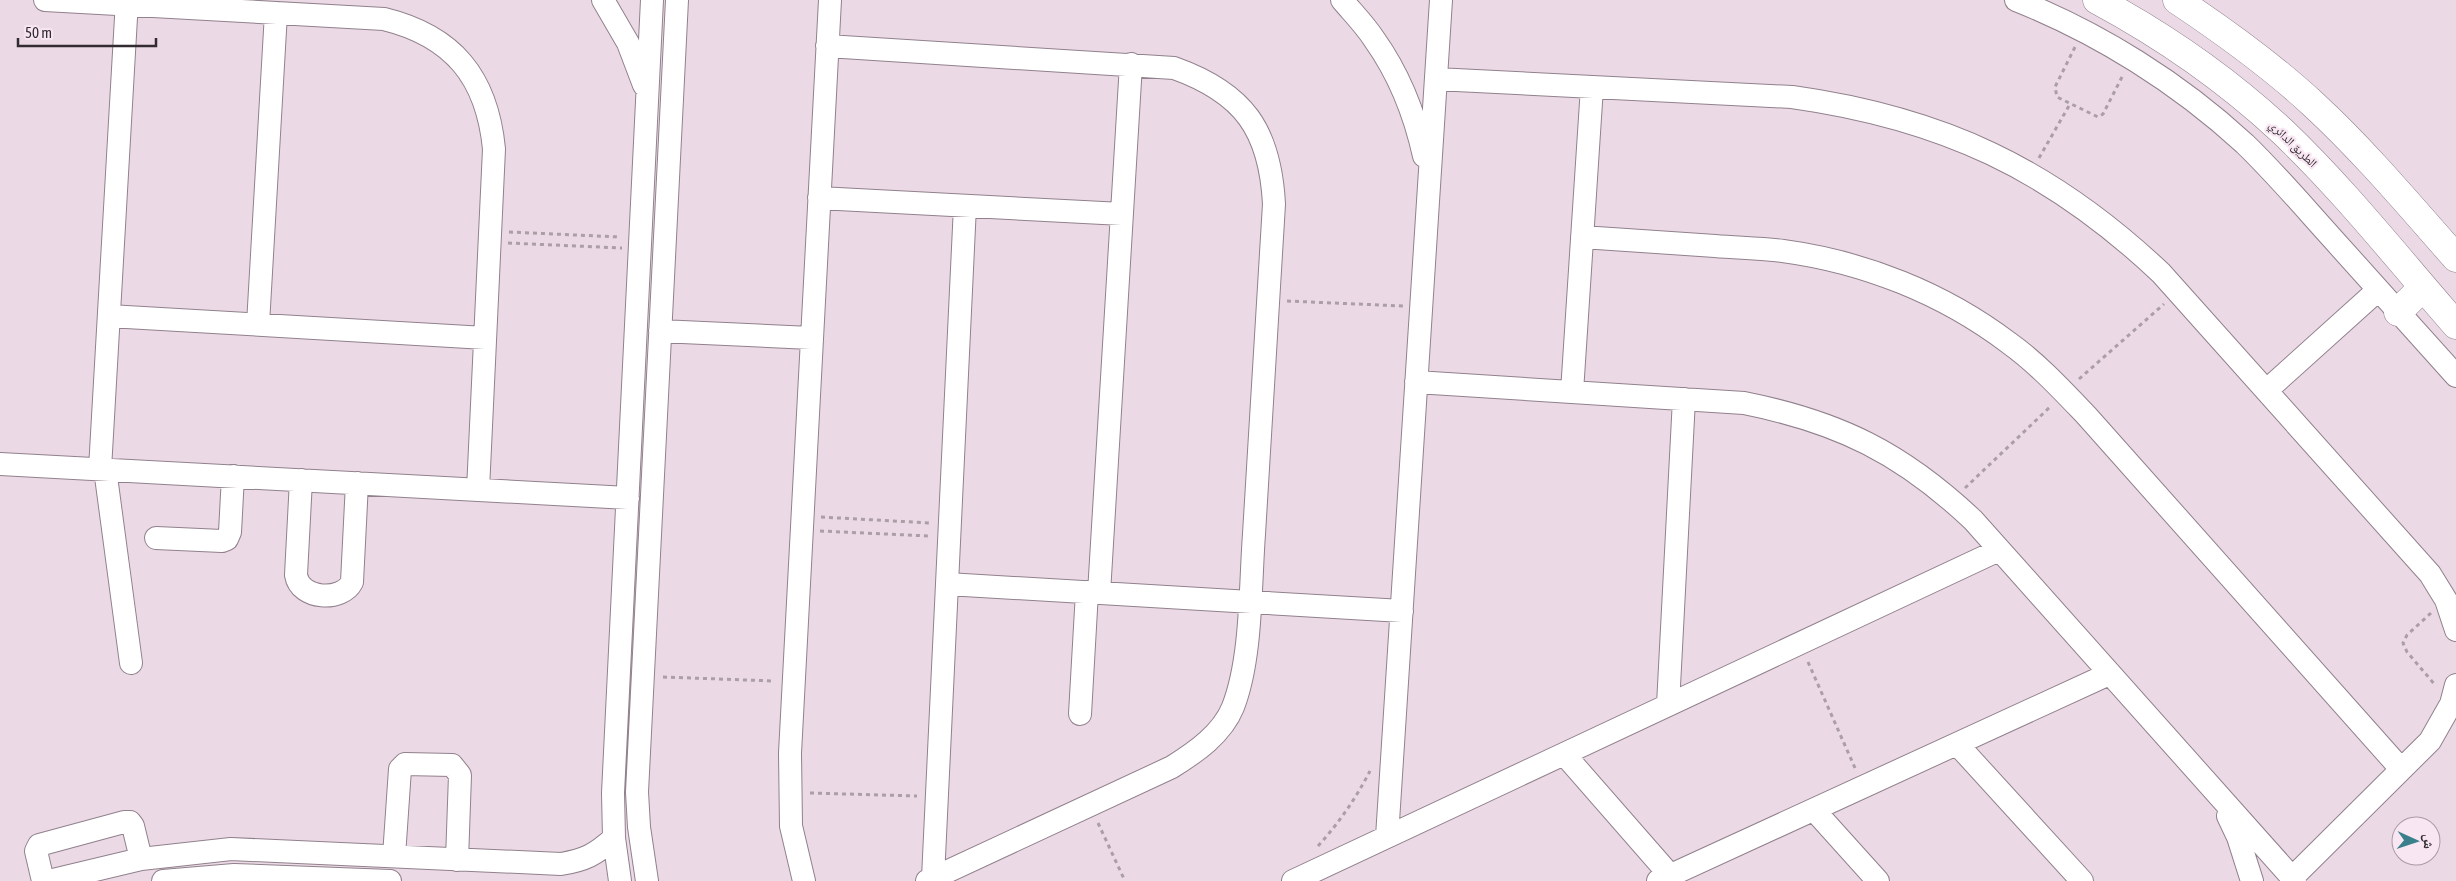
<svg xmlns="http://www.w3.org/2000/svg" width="2456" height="881" font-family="'Asap Condensed','Noto Naskh Arabic',sans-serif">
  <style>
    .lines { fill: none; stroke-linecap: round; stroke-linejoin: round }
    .minor-casing { stroke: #91818c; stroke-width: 24 }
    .major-casing { stroke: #91818c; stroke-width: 29 }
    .path { stroke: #ab9ea7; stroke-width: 3; stroke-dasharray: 4 4; stroke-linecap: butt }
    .minor { stroke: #fff; stroke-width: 22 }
    .major { stroke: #fff; stroke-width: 28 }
    .labels { text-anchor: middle; stroke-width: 4.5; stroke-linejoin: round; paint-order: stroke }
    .street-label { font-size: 12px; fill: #322b30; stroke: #f8e7f3 }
  </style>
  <rect width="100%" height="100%" fill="#ebdae6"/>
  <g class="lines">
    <defs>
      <path id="minor" d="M45,0l339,19c69,17 103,58 110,130l-16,341
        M603,0l25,43 16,42
        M1342,0c11,13 23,25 32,39 25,35 41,76 50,117
        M2016,0c83,33 163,83 229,144 31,30 59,63 87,94 41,46 83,92 124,138
        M827,46l347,22c70,25 96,62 100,136 -6,110 -13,220 -20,330 -4,53 -2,124 -21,173 -11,27 -37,45 -61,60l-245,114
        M1436,79l356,18c150,21 259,72 369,176l269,301 16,26 10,30
        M819,198l303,16
        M1582,237c44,3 88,6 133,9 22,2 45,2 68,5 81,11 160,42 226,92 28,20 53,47 77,72l315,354
        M109,316l376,22
        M258,324l18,-311
        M660,331l151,7
        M1416,382l328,21c95,19 158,50 229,117l322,361
        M2267,390l111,-100
        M1572,392l20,-305
        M0,464l628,34
        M100,469l27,-469
        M105,469l26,194
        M301,480l-5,95c4,25 46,27 56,7l5,-99
        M156,538l66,3 5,-2 3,-7 3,-56
        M947,584l455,27
        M1099,593l32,-529
        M1668,705l16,-306
        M1080,714l7,-122
        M1957,744l125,137
        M1564,754l111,127
        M1814,810l64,71
        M2228,816l10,21 14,44
        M1387,837l54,-837
        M394,856l6,-87 5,-5 47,1 8,10 -3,85
        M933,878l32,-672
        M2292,878l138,-137 21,-37 5,-19
        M43,881l-7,-30 3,-6 85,-23h6l3,4 8,33
        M49,881l92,-22 90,-10 330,15c24,-4 34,-9 53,-26
        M163,881l71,-6 156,6
        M620,881l-6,-43 -1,-45 39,-793
        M647,881l-8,-54 -2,-35 40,-792
        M804,881l-13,-55 -1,-73 40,-753
        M1293,881l706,-331
        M1658,881l451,-207"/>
      <path id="major" d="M2097,0c67,36 129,79 185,131 63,60 117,129 174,194
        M2177,0c48,32 94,65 136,104 52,48 97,102 143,154
        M2398,312l25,-25"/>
    </defs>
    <use href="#minor" class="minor-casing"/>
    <use href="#major" class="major-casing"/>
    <path class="path" d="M2075,47l-20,40 2,10 41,20 5,-3 20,-39
      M2039,158l31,-54
      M509,232l111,5
      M508,243l114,5
      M1287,301l116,5
      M2079,379l85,-75
      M1965,488l86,-82
      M821,517l109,6
      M820,531l109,5
      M2431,613l-24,22 -4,8 4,9 29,34
      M1808,662l47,106
      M663,677l111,4
      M810,793l107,3
      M1098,823l27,58
      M1318,846c21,-23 38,-48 52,-75"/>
    <use href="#minor" class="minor"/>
    <use href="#major" class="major"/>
  </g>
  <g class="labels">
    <g class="street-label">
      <text transform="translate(2293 144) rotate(44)" y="4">الطريق الدائري</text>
    </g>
  </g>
  <g transform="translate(2416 841) rotate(93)"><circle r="24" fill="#f8e7f3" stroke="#a99ca5"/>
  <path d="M0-4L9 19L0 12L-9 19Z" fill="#3a808c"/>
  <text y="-8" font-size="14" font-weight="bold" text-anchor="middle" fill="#322b30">ش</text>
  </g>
  <path d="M18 38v8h138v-8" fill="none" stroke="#322b30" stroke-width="2.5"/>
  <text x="25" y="38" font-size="15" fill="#322b30" stroke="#f8e7f3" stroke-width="4" paint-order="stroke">50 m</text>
</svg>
